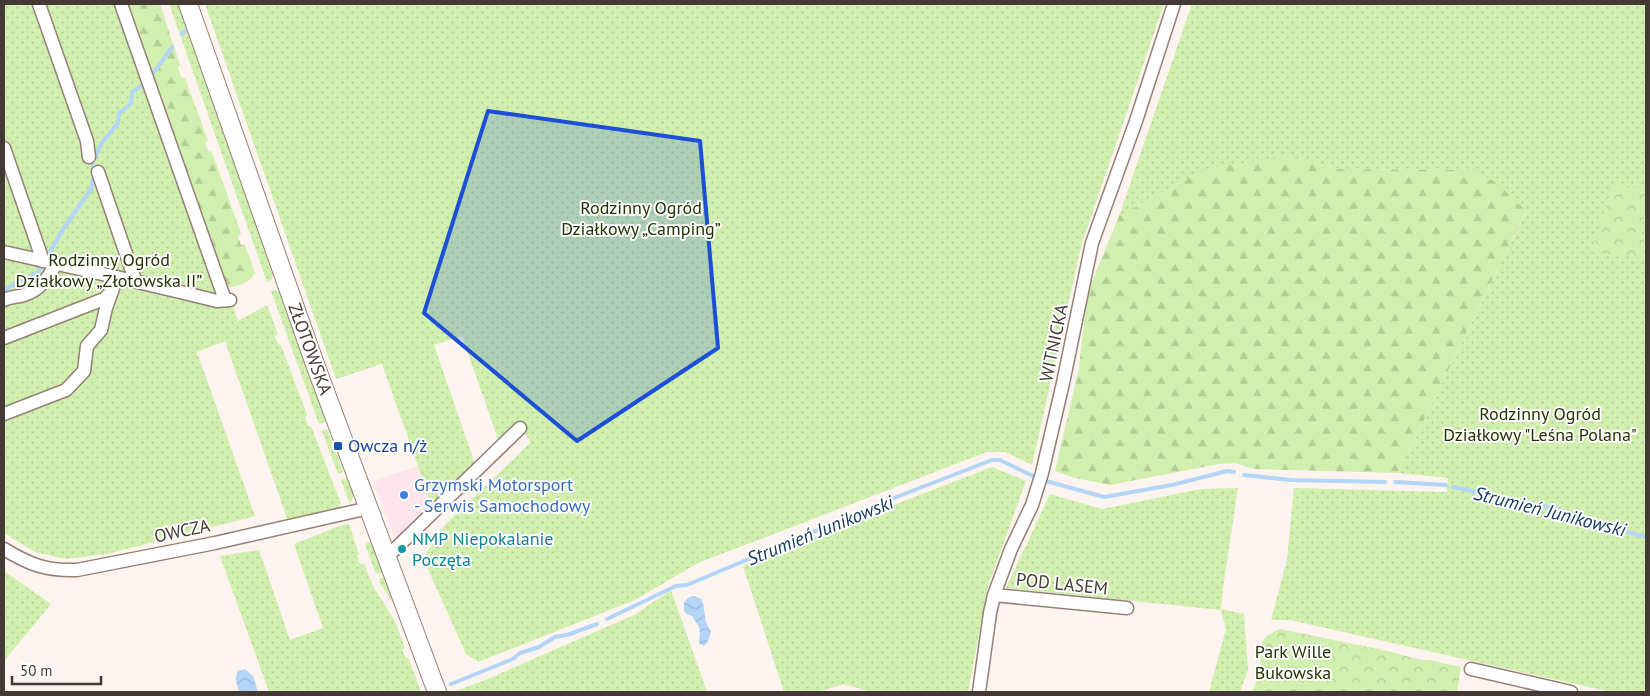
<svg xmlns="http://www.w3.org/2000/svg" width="1650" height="696" font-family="'PT Sans',sans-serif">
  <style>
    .commercial { fill: #fee4ed }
    .grass { fill: url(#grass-dots) }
    .forest { fill: url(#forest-firs) }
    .park { fill: url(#park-crowns) }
    .water { fill: url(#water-waves) }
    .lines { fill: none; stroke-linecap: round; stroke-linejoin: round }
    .stream { stroke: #b3d5f8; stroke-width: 4 }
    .street-casing { stroke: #958075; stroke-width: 15 }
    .secondary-casing { stroke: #958075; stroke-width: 20 }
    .street { stroke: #fff; stroke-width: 12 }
    .secondary { stroke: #fff; stroke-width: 18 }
    .marked { fill: #1d4ed8; fill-opacity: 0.2; stroke: #1d4ed8; stroke-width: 4; stroke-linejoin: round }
    .transit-dot { fill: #1a4fb4; stroke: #fff; stroke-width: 2 }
    .shop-dot { fill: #3f7fe0; stroke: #fff; stroke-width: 2 }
    .culture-dot { fill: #0f9aa8; stroke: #fff; stroke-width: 2 }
    .labels { text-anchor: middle; stroke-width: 4; stroke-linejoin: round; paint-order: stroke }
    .park-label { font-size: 18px; fill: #223500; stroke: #fff }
    .street-label { font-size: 18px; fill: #433a35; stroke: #fff }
    .transit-label { font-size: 18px; fill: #164399; stroke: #fff; text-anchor: start }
    .shop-label { font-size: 18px; fill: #366cbe; stroke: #fff; text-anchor: start }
    .culture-label { font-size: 18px; fill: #0d838f; stroke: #fff; text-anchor: start }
    .water-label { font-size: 19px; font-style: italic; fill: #123b60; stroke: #fff }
  </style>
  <defs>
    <pattern id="grass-dots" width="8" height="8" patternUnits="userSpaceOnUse" patternTransform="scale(1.25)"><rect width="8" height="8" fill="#d1efae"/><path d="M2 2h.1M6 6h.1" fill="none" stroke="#b5ce96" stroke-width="1.8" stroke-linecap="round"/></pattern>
    <pattern id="forest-firs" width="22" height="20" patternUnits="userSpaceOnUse" patternTransform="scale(1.25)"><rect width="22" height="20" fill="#d1efae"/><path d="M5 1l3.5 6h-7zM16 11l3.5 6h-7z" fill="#b5ce96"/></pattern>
    <pattern id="park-crowns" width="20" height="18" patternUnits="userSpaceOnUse" patternTransform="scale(1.25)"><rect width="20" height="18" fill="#d1efae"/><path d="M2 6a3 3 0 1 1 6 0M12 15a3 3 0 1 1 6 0" fill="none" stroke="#b5ce96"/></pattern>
    <pattern id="water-waves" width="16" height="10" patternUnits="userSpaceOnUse" patternTransform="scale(1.25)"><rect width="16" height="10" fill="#b3d5f8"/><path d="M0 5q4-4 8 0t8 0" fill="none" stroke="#9bb8d5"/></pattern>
  </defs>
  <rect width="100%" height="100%" fill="#fdf4ef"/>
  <path class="commercial" d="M418,466l14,40 -33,32 -5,-1 -20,-56z"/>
  <path class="grass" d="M4,4h124l110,317 29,-16 11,29 -3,2 3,8 3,1 26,70 -2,3 3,8h3l30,78 -2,1 1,4 -52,12 -63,-180 -28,11 58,164 -148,38 -41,5 -31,-7 -31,-19z
    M169,4h14l92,268 -4,8 -4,2z
    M205,4h959l-82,239 -50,222 -27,-13h-18l-289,111 -63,37 -157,62 -12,-8 -40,-89v-12l18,-27 87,-84 -14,-18 -18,18 -37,-106 -28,9 41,119 -43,42 -50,-142 -46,15z
    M1192,4h454v688h-35l-321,-72h-19l16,-61 7,-71 153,4 1,-14 -50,-5 128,-261 -30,-29 -27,-13 -129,-1 -42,-10 -17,-3 -22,6 -30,3 -16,3 -27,11 -67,37z
    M275,290l8,3 47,127 -11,4 -48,-133z
    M326,429l2,1 15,42 -5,2 -16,-43z
    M992,467l34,14 -38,105 -20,106h-97l-27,-8 -26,8h-34l-41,-126 130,-53z
    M351,477l4,16 -5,11 -9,-24z
    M1238,488l-15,100 -2,21 23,5 4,56 -8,22h-31l17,-63 -5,-19 -215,-22 44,-94 52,15 99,-20z
    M345,524h4l10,30 -2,2 3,8h4l9,22 22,35 10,27 -3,2 4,8 3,1 12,33h-152l-49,-136 39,-6 31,90 33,-12 -29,-84z
    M374,540l10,31 -5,3 -4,-2 -10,-28z
    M4,571l47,33 -47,57z
    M385,576l14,36 -20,-30v-3z
    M671,590l36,102h-254l30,-11 151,-66z"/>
  <path class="forest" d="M128,4h32l20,61 -2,3 3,9 4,1 23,63 -3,2 3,8 4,1 29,81 -3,4 3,8h4l10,28c-7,11 -16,13 -29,15z
    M1281,156l17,3 42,10 129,1 27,12 30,29 -128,262 -145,-4 -17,-6 -17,1 -109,21 -35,-7 -20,-7 24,-103 8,-74 32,-78 67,-37 27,-11 16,-3 30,-3z"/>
  <path class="park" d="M1613,185l33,3v22l-6,19 4,12 -2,17 -50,-6z
    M1280,629l108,22 33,9h8l32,7 -4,25h-205c2,-6 6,-13 7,-19 6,-23 -7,-33 21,-44z"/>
  <path class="water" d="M694,596l7,3 2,4 3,19 5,10 -3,9 -4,5 -5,-3 1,-9 -1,-7 -7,-11 -5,-2 -3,-2v-10l5,-5z
    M245,669l8,7 5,16h-19c-2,-7 -5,-13 -1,-21z"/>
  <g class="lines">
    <path class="stream" d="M182,34l4,-4
      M152,75l20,-28
      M95,158l6,-14 17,-21 1,-10c11,-9 12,-4 13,-21l14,-9
      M48,255l14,-24 29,-42 3,-14 -2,-12
      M4,290l33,-17 5,-7
      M1244,475l46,5 95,2
      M1046,481l58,16 68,-12 55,-14 7,1
      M1395,482l51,3
      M1453,487l100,21 45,16 48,13
      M607,619l69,-33 11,-1 212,-89 93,-36h8l33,16
      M451,684l62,-25 7,-6 19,-6 16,-10 12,-2 30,-11"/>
    <defs>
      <path id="street" d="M39,4l48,137 2,16
        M121,4l104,296
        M4,148l39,113
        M98,172l37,108
        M4,252c71,16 142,31 213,49l13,-1
        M4,300c6,-3 13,-3 20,-5 16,-5 24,-17 32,-31
        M4,338l100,-39 8,-8
        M4,414l62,-24 18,-19 3,-25 14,-16 5,-22 11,-31
        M4,549c26,16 43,22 73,21l138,-27 154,-35
        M386,555l6,-3 128,-124
        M994,595l133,13
        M1471,669l100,23
        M979,692l11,-79 4,-18 17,-46 21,-44 10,-32 21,-90 29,-140 44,-122 38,-117"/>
      <path id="secondary" d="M188,4l128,363 121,325"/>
    </defs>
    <use href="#street" class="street-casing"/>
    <use href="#secondary" class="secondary-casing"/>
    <use href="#street" class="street"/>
    <use href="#secondary" class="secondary"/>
  </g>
  <path class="marked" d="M488,111l212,30 18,207 -141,93 -153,-128z"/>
  <rect class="transit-dot" x="333" y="441" width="10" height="10" rx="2.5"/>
  <circle class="shop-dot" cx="404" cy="495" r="5"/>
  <circle class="culture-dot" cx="402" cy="549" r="5"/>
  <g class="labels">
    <g class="park-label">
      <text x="641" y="214">Rodzinny Ogród<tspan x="641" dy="21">Działkowy „Camping”</tspan></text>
      <text x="109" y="266">Rodzinny Ogród<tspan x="109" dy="21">Działkowy „Złotowska II”</tspan></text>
      <text x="1540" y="420">Rodzinny Ogród<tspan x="1540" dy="21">Działkowy "Leśna Polana"</tspan></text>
      <text x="1293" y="658">Park Wille<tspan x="1293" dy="21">Bukowska</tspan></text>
    </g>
    <g class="street-label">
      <text transform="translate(1054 343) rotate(-78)" y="6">WITNICKA</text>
      <text transform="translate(310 349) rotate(70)" y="6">ZŁOTOWSKA</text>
      <text transform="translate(182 531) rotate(-12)" y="6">OWCZA</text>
      <text transform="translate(1062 584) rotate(6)" y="6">POD LASEM</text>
    </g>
    <g class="transit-label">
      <text x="348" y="452">Owcza n/ż</text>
    </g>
    <g class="shop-label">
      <text x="414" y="491">Grzymski Motorsport<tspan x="414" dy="21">- Serwis Samochodowy</tspan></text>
    </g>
    <g class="culture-label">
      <text x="412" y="545">NMP Niepokalanie<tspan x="412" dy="21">Poczęta</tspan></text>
    </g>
    <g class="water-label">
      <text transform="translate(1550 511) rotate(14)" y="7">Strumień Junikowski</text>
      <text transform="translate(820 530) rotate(-22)" y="7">Strumień Junikowski</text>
    </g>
  </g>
  <rect width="1650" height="696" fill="none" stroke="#433a35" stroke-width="10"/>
  <path d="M12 676v8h89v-8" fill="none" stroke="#433a35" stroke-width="2.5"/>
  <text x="20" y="676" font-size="15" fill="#433a35" stroke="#ffffff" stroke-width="4" paint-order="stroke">50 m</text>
</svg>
